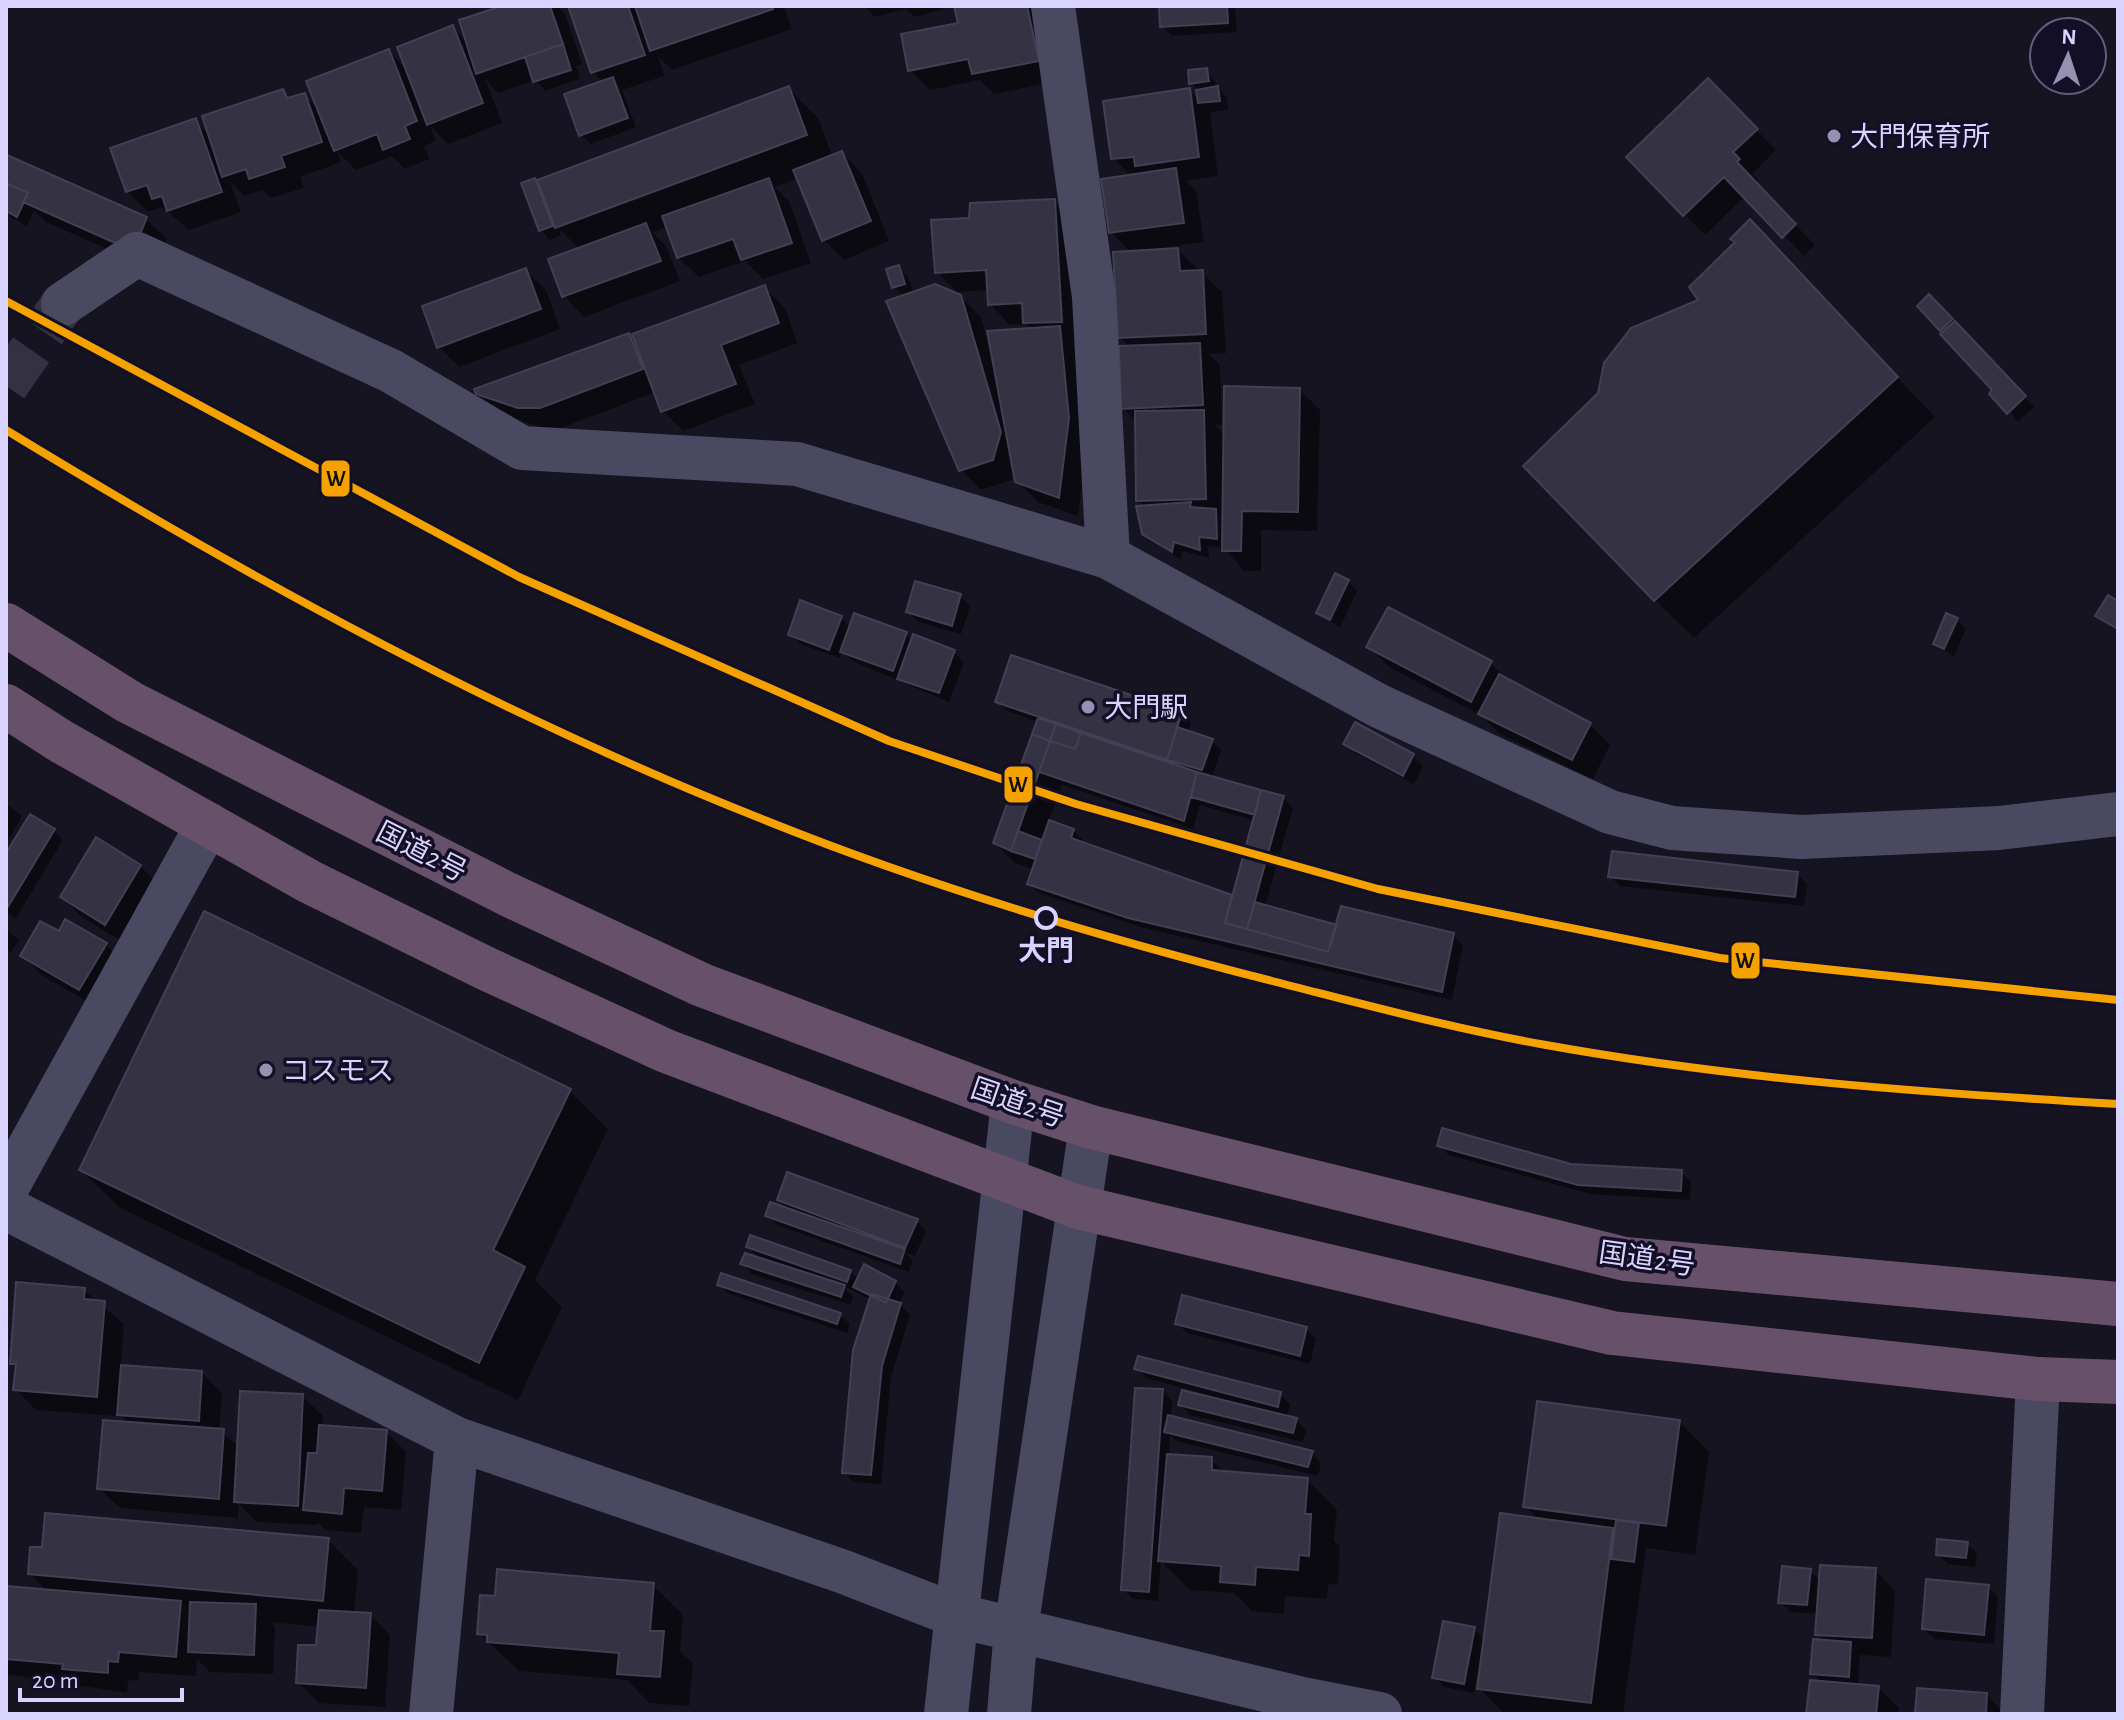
<svg xmlns="http://www.w3.org/2000/svg" width="2124" height="1720" font-family="'Alegreya Sans','Noto Sans JP',sans-serif">
  <style>
    .shadow { fill: #0007; fill-rule: evenodd }
    .building { fill: #343243; stroke: #433f54; stroke-width: 2 }
    .lines { fill: none; stroke-linecap: round; stroke-linejoin: round }
    .minor-tunnel { stroke: #333142; stroke-width: 44; stroke-dasharray: 44 22; stroke-linecap: butt }
    .minor { stroke: #4a4962; stroke-width: 44 }
    .highway { stroke: #67516a; stroke-width: 44 }
    .rail-1-casing { stroke: #130f26; stroke-width: 14 }
    .rail-1 { stroke: #f5a200; stroke-width: 8 }
    .poi-dot { fill: #9591b1; stroke: #130f26; stroke-width: 3 }
    .stop-dot { fill: #130f26; stroke: #d9d4ff; stroke-width: 4 }
    .labels { text-anchor: middle; stroke-width: 7; stroke-linejoin: round; paint-order: stroke }
    .poi-label { font-size: 28px; fill: #d9d4ff; stroke: #130f26; text-anchor: start }
    .street-label { font-size: 28px; fill: #d9d4ff; stroke: #130f26 }
    .stop-label { font-size: 28px; font-weight: bold; fill: #d9d4ff; stroke: #130f26 }
    .line-badge { stroke: #130f26; stroke-width: 3 }
    .pale-badge-label { font-size: 22px; text-anchor: middle; font-weight: bold; fill: #111 }
  </style>
  <rect width="100%" height="100%" fill="#161421"/>
  <path class="shadow" d="M508,6h49l8,8 17,50 -6,2 4,13 -35,12 -10,-11 -37,13 -13,-14 17,44 -54,21 -18,-18 6,15 -12,5 5,13 -24,10 -13,-13 -36,14 -19,-19 4,11 -41,15 4,11 -33,10 -9,-8 -18,6 -14,-14 11,30 -52,18 -27,-23 -14,5 -21,-21 68,-70 16,15 72,-45 8,8 13,-4 16,16 69,-59 19,19 44,-43 17,16z
    M570,6h214l8,23 -120,41 -14,-14 6,20 -42,14 14,37 -45,17 -10,-9 22,-52 -10,-11z
    M864,6h91l-40,11 -9,-8 -31,8z
    M956,6h86l16,75 -64,13 -14,-14 -50,10 -20,-20 50,-45z
    M1161,6h74l2,26 -65,4 -10,-10z
    M1206,70l21,28 1,12 -18,2 8,64 -32,5 10,9 8,52 -43,6 1,3 16,-1 44,42 4,61 -17,1 11,11 2,55 78,-30 20,20 -3,121 -56,-1v41h-17l-20,-23 -16,-2 1,12 -26,-7 -2,9 -37,-27 2,-26 -8,-7 -1,-78 -14,-14 8,-60 -11,-11 12,-84 -21,-21 21,-55 -19,-19 76,-67 11,10 -2,-11 -7,-7zM1226,424l-1,11 -10,-10z
    M1708,80l68,70 -24,24 7,6 -4,4 60,61 -11,11 -59,-60 -40,39 -77,-78z
    M789,89l30,30 13,37 10,-3 20,20 27,68 -45,19 -21,-21 -24,-61 -24,9 14,14 22,62 -48,16 -18,-18 -46,16 -21,-20 -10,-30 -16,5 14,14 14,35 -96,36 -20,-21 -13,-36 29,-11 -21,-20 2,6 -11,5 -9,-10 -6,-50 7,8z
    M6,155l140,64 21,20 -14,30 -107,-47 -12,-12 -7,16 -16,-9 -5,-6z
    M1054,201l20,20 7,120 -8,1 7,7 8,90 -10,77 -40,-14 -21,-21 -2,-10 -3,9 -31,10 -20,-20 -57,-173 -10,-10 4,-19 10,9 6,16 46,3 21,21 8,29 44,-16 -7,-6 -16,1 -20,-21 -1,-14 -32,2 -20,-20 34,-52z
    M1750,222l185,195 -241,221 -39,-38 46,-299z
    M525,270l21,20 14,39 -101,38 -20,-20z
    M764,288l21,20 12,35 -58,22 16,39 -72,27 -20,-20 -7,-19 -95,36 -21,-1 -42,-13 -20,-21 151,-58 9,9z
    M1929,297l105,110 -16,15 -23,-32 -76,-84z
    M1348,581l9,10 -17,37 -22,-15z
    M960,596l10,10 -9,28 -43,-12 -10,-10z
    M1388,610l103,53 20,20 79,42 20,20 -17,34 -93,-45 -18,-18 -93,-49 -21,-20z
    M841,618l10,10 54,6 8,7 41,11 10,10 -15,40 -97,-41 -10,-10 -3,7 -39,-14 -10,-10z
    M1957,620l9,9 -12,28 -19,-14z
    M997,701l184,12 10,10 -4,9 24,8 10,10 -9,27 71,21 10,10 -28,99 73,20 115,8 10,10 -11,55 -312,-73 -101,-34 -10,-9 5,-14 -19,-7 -20,-20 44,-121 -32,-11zM1062,785l131,44 7,-24 55,16 -22,76 -152,-53 2,-4 -10,-10 -25,-8z
    M1355,725l58,31 10,10 -9,18 -59,-31 -9,-10z
    M6,803l16,13 -16,28z
    M54,830l9,10 -47,78 -10,-6v-55z
    M140,866l20,20 -34,58 -44,-27 -20,-20z
    M1797,874l10,10 -3,22 -184,-20 -10,-10z
    M66,922l40,23 20,20 -26,44 -57,-33 -21,-21 37,-22z
    M6,929l13,11 -8,12 -5,-3z
    M570,1091l38,38 -73,151 27,27 -44,93 -398,-192 -39,-38z
    M1439,1145l131,21 111,6 10,10 -1,18 -100,-6 -141,-39z
    M779,1200l138,21 9,10 -11,25 -10,-4 8,9 -4,11 -132,-47 -10,-10 23,-4z
    M748,1247l102,25 9,8 36,2 10,10 -6,12 11,11 -19,62 -10,107 -28,-2 -9,-10 27,-172 -29,-15 11,12 -2,8 -99,-31 -9,-10 18,-4z
    M719,1284l121,31 10,9 -3,9 -118,-39z
    M84,1290l40,34 -3,42 80,6 21,21 -3,37 20,17 63,-51 21,20 -1,11 64,5 20,20 -5,58 -37,-3 -3,26 -36,-3 -7,-8v3l-62,-3 -17,-18 -1,14 -118,-10 -21,-20 29,-65 -11,-11 -1,4 -80,-6 -20,-20 1,-21 -5,-6z
    M1177,1323l129,6 10,10 -6,25 -123,-31z
    M1136,1368l144,26 10,10 -3,14 9,2 10,10 -3,12 -113,-27 -9,-10 35,-5v-3l-70,-19z
    M1163,1391l9,10 -1,17 141,35 9,10 -3,13 -142,-35 -6,-6 -1,21 42,3 15,15 81,6 30,30 -3,31 6,5 -2,39 -10,-1 -1,15 -42,-3 -1,18 -32,-3 -18,-18 -44,-3 -29,-29 -3,40 -25,-2 -10,-10z
    M1680,1422l29,30 -14,103 -49,-7 -23,166h-118l-26,-26 4,-30h-3l-6,35 -30,-6 -10,-10 40,-48 12,12 54,-120 -15,-15z
    M328,1540l30,30 -4,44 16,1 20,20 -5,72 -67,-4 -20,-21 20,-34 2,-21 -49,-5 4,5 -2,47 -63,-2 -13,-13 -1,17 -57,-4 -1,9 -10,-1 -1,13 -121,-19v-86l42,4 -18,-18z
    M1967,1544l10,9 -2,14 -27,-3 -10,-9z
    M1875,1570l20,21 -4,66 -31,-2 -2,31 21,2 20,20 -1,6h-90l13,-31 -9,-10 13,-31 -8,-8 1,-20 -28,-2 -9,-10 29,-31 11,10z
    M653,1585l30,30 -3,36 13,12 -4,43 -40,-3 -22,-23 -108,-9 -40,-38 18,-35z
    M1988,1587l10,10 -4,47 -60,-5 -10,-10z
    M1987,1695l18,19h-88z"/>
  <path class="building" d="M502,6h48l13,38 -87,30 -17,-54z
    M568,6h60l17,49 -54,18z
    M635,6h137l1,3 -123,42z
    M954,6h73l12,55 -67,13 -4,-15 -60,12 -7,-37 57,-11z
    M1159,6h68l1,17 -68,4z
    M453,25l30,78 -56,22 -30,-78z
    M563,44l8,26 -38,12 -8,-25z
    M389,49l28,72 -12,5 5,13 -27,11 -6,-16 -43,17 -28,-70z
    M1207,68l2,13 -20,3 -1,-14z
    M613,77l15,41 -49,18 -15,-42z
    M1708,78l50,51 -25,23 7,7 -3,3 59,62 -14,14 -58,-61 -41,39 -57,-59z
    M789,86l18,49 -252,93 -18,-48z
    M1218,86l2,15 -22,2 -2,-13z
    M1190,88l9,69 -64,9 -1,-9 -23,2 -8,-58z
    M283,89l4,9 18,-5 17,49 -41,14 4,11 -36,12 -3,-10 -24,8 -20,-61z
    M196,118l26,74 -55,19 -5,-15 -10,3 -5,-14 -21,7 -16,-44z
    M842,151l29,70 -49,20 -29,-71z
    M7,155l140,62 -14,34 -110,-49 5,-9 -22,-10z
    M1176,168l8,55 -75,10 -8,-54z
    M535,178l18,48 -14,5 -18,-48z
    M769,178l23,65 -51,17 -8,-21 -56,19 -15,-42z
    M6,183l22,10 -11,24 -11,-6z
    M1055,199l7,123 -39,1 -1,-20 -34,2 -2,-35 -51,3 -4,-53 38,-2 1,-15z
    M1750,219l148,158 -244,224 -131,-135 75,-73 6,-30 27,-35 67,-28 -9,-13 46,-45 -5,-3z
    M646,223l15,38 -99,36 -14,-38z
    M1178,248l2,23 23,-1 3,64 -88,4 -5,-86z
    M899,265l6,19 -13,4 -6,-19z
    M526,268l15,41 -104,39 -15,-42z
    M935,284l26,11 40,137 -8,28 -34,11 -73,-170z
    M765,285l14,38 -58,22 15,39 -75,28 -29,-78z
    M1929,294l24,25 -13,12 -23,-25z
    M1955,321l71,75 -19,18 -18,-20 3,-4 -52,-56z
    M1060,326l9,92 -10,80 -44,-16 -28,-151z
    M629,333l14,36 -103,39h-22l-42,-14 -2,-5z
    M1200,343l3,62 -82,4 -2,-63z
    M1224,386l76,2 -2,124 -56,-1 -1,40h-19z
    M1204,410l2,89 -70,2 -1,-90z
    M1191,502l-1,5 26,2 1,30 -18,-2 1,13 -26,-8 -2,10 -30,-18 -6,-28z
    M1335,573l14,7 -19,40 -14,-7z
    M915,581l46,13 -9,32 -46,-14z
    M2108,595l10,6v28l-23,-13z
    M800,600l42,16 -13,34 -41,-15z
    M1388,607l104,54 -21,41 -105,-55z
    M854,613l53,19 -14,39 -53,-19z
    M1946,613l12,5 -14,31 -11,-5z
    M913,634l42,16 -16,43 -42,-14z
    M1011,655l171,57 -15,48 -172,-58z
    M1499,674l92,49 -19,37 -94,-46z
    M1038,718l18,6 -6,17 -18,-7z
    M1355,722l59,32 -11,22 -60,-32z
    M1056,724l25,9 -6,16 -25,-8z
    M1177,727l36,12 -11,31 -35,-10z
    M1081,733l116,39 -13,49 -145,-49 11,-31 25,8z
    M1032,734l18,7 -39,110 -18,-8z
    M1197,772l64,18 -6,25 -64,-18z
    M1261,790l23,6 -37,133 -22,-6z
    M30,814l25,15 -49,81v-57z
    M1049,820l25,9 -3,9 161,57 -7,28 103,29 13,-46 113,27 -12,59 -314,-74 -101,-34z
    M1018,831l24,9 -7,19 -24,-8z
    M96,837l45,28 -36,60 -45,-28z
    M1612,851l186,21 -3,25 -187,-20z
    M1255,902l82,23 -9,27 -81,-23z
    M204,911l367,178 -78,161 32,17 -46,96 -400,-193z
    M65,919l42,24 -28,47 -59,-34 20,-35 19,10z
    M1442,1128l129,36 111,6 -1,21 -103,-6 -141,-39z
    M787,1172l131,47 -13,29 -128,-48z
    M770,1202l135,47 -5,15 -135,-48z
    M750,1235l101,35 -4,12 -101,-35z
    M745,1253l100,32 -4,12 -101,-33z
    M864,1264l32,17 -10,22 -33,-16z
    M721,1273l120,40 -4,11 -120,-39z
    M16,1282l69,6 -1,11 21,2 -8,96 -84,-7 3,-26h-6z
    M871,1294l30,9 -19,63 -11,109 -29,-2 11,-123z
    M1182,1295l125,32 -7,29 -125,-32z
    M1138,1356l143,36 -3,15 -144,-38z
    M121,1365l81,6 -3,50 -82,-6z
    M1135,1388l28,1 -14,203 -28,-2z
    M1182,1390l115,28 -4,15 -115,-28z
    M240,1391l63,3 -5,112 -64,-4z
    M1537,1401l143,19 -14,106 -143,-19z
    M1168,1415l145,36 -5,16 -144,-35z
    M103,1420l121,9 -5,70 -122,-10z
    M319,1425l68,5 -5,61 -38,-3 -2,26 -39,-4 5,-57h9z
    M1167,1454l45,3v13l96,8 -3,36h6l-2,42 -10,-1 -1,15 -42,-3 -1,18 -35,-3 1,-16 -63,-5z
    M45,1513l284,25 -6,63 -295,-27 2,-27h12z
    M1500,1513l113,15 -22,175 -114,-14z
    M1616,1520l23,3 -5,39 -23,-3z
    M1937,1539l31,3 -2,16 -30,-3z
    M1820,1565l56,3 -4,70 -57,-3z
    M1782,1566l29,3 -4,36 -29,-2z
    M497,1569l157,14 -4,48h14l-4,46 -43,-3 2,-21 -132,-11v-7l-10,-1 3,-39 15,1z
    M1926,1579l63,6 -5,50 -62,-6z
    M6,1586l175,15 -5,56 -57,-5 -1,10 -10,-1v12l-46,-4 1,-5 -57,-5z
    M190,1602l66,2 -2,51 -66,-3z
    M319,1610l52,3 -5,75 -70,-5 2,-38h18z
    M1443,1621l32,6 -11,57 -32,-6z
    M1813,1639l38,3 -2,35 -39,-3z
    M1810,1680l69,6 -3,28h-70z
    M1917,1688l70,5 -1,21h-71z"/>
  <g class="lines">
    <path class="minor-tunnel" d="M6,386l57,-82"/>
    <path class="minor" d="M1053,6l41,291 14,260 271,149 231,106 62,16 129,9 198,-9 119,-14
      M63,304l74,-50 254,117 131,77 275,16 311,93
      M6,1189l202,-365
      M6,1208l451,231 387,133 111,43 343,83 82,16
      M431,1714l26,-275
      M946,1714l67,-612
      M1009,1714l7,-85 75,-502
      M2022,1714l16,-335"/>
    <path class="highway" d="M6,625l123,77 378,192 195,91 311,117 78,25 534,132 493,45
      M6,706l56,36 248,140 177,87 179,82 412,156 534,126 426,46 80,3"/>
    <defs>
      <path id="rail-1" d="M6,301l513,276 370,164 187,63 302,85 342,69 398,42
        M6,430c244,149 495,286 761,391 164,66 334,116 505,160 91,23 182,48 274,64 189,34 381,48 572,59"/>
    </defs>
    <use href="#rail-1" class="rail-1-casing"/>
    <use href="#rail-1" class="rail-1"/>
  </g>
  <g class="poi-dot">
    <circle cx="1834" cy="136" r="8"/>
    <circle cx="1088" cy="707" r="8"/>
    <circle cx="266" cy="1070" r="8"/>
  </g>
  <circle class="stop-dot" cx="1046" cy="918" r="10"/>
  <g class="labels">
    <g class="poi-label">
      <text x="1850" y="146">大門保育所</text>
      <text x="1104" y="717">大門駅</text>
      <text x="282" y="1080">コスモス</text>
    </g>
    <g class="street-label">
      <text transform="translate(422 851) rotate(27)" y="10">国道2号</text>
      <text transform="translate(1018 1102) rotate(19)" y="10">国道2号</text>
      <text transform="translate(1647 1258) rotate(8)" y="10">国道2号</text>
    </g>
    <g class="stop-label">
      <text x="1046" y="960">大門</text>
    </g>
  </g>
  <g class="line-badge">
    <rect x="320" y="459" width="31" height="39" rx="8" fill="#f5a200"/>
    <rect x="1003" y="765" width="31" height="39" rx="8" fill="#f5a200"/>
    <rect x="1730" y="941" width="31" height="39" rx="8" fill="#f5a200"/>
  </g>
  <g class="pale-badge-label">
    <text x="336" y="486">W</text>
    <text x="1018" y="792">W</text>
    <text x="1745" y="968">W</text>
  </g>
  <rect width="2124" height="1720" fill="none" stroke="#d9d4ff" stroke-width="16"/>
  <g transform="translate(2068 56) rotate(3)"><circle r="38" fill="#130f26" stroke="#625e7d" stroke-width="2"/>
  <path d="M0-6L14 30L0 20L-14 30Z" fill="#9591b1"/>
  <text y="-12" font-size="22" font-weight="bold" text-anchor="middle" fill="#d9d4ff">N</text>
  </g>
  <path d="M20 1688v12h162v-12" fill="none" stroke="#d9d4ff" stroke-width="4"/>
  <text x="32" y="1688" font-size="24" fill="#d9d4ff" stroke="#130f26" stroke-width="6" paint-order="stroke">20 m</text>
</svg>
